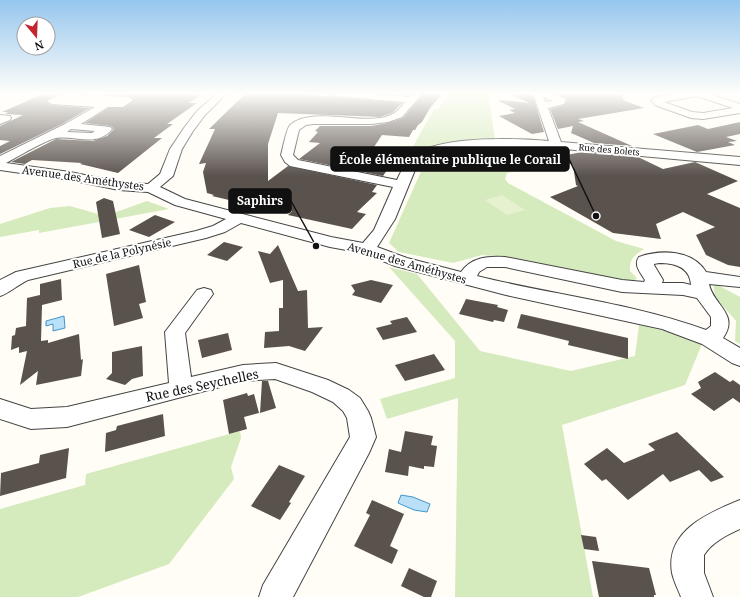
<svg xmlns="http://www.w3.org/2000/svg" width="740" height="597" font-family="'Noto Serif',serif">
  <style>
    .green { fill: #d5ebbd }
    .pitch { fill: #e6f2cf }
    .water { fill: #b9e0f7; stroke: #3f96cf }
    .building { fill: #5a524d }
    .lines { fill: none; stroke-linecap: round; stroke-linejoin: round }
    .minor-casing { stroke: #444; stroke-width: 2 }
    .minor { fill: #fff; fill-rule: evenodd }
    .labels { text-anchor: middle; stroke-width: 4; stroke-linejoin: round; paint-order: stroke }
    .far-street-label { font-size: 9px; fill: #111; stroke: #fff }
    .street-label { font-size: 11px; fill: #111; stroke: #fff }
    .near-street-label { font-size: 13px; fill: #111; stroke: #fff }
    .leader { fill: none; stroke: #111; stroke-width: 1.5 }
    .callout-dot { fill: #111; stroke: #fff; stroke-width: 1.5 }
    .callout { fill: #111; stroke: #111; stroke-width: 1.5 }
    .callout-label { font-size: 12px; text-anchor: middle; font-weight: bold; fill: #fff }
  </style>
  <rect width="100%" height="100%" fill="#fffdf5"/>
  <path class="green" d="M450,93h38l7,47 -1,7 25,16 7,1 1,4 -20,5 -2,6 3,4 108,58 28,8c-9,6 -15,10 -14,22l7,7 -3,3 -8,2 -122,-26 -22,-2 -29,8 -54,-11 -10,-9 34,-76 -17,-8 28,-50h4z
    M147,201l22,8 -130,24v-3l-39,7v-13l50,-16 20,-2 35,10z
    M389,267l28,7 63,77 91,20 64,-15 4,-31 34,8 29,11 -17,41 -123,40 31,172h-138l3,-199 -71,21 -7,-20 75,-21v-37z
    M714,283l26,14v47l-5,-3 1,-20c-9,-12 -25,-23 -22,-38z
    M240,431l1,7 -10,29 3,12 -65,85 -91,33h-78v-88l85,-24 1,-11z"/>
  <path class="pitch" d="M502,195l23,15 -18,5 -22,-15z"/>
  <path class="water" d="M64,316l1,12 -12,3v-7l-7,2v-5z
    M401,495l12,2 17,7 -3,8 -13,-2 -16,-7z"/>
  <path class="building" d="M45,93h15l-14,7 5,5 39,3 -26,15 -64,31v-8l10,-5 -10,-1v-14l23,-11 -18,-1 3,-2h-6z
    M106,93h98l-15,10h8l-30,21h6l-19,14h8l-44,35 -38,-9 2,-1 -50,-3 -7,4 -14,-2 45,-23 37,2 14,-5 7,-7 -3,-3 -26,-3 23,-15h15l11,-8 -6,-4 -22,-1z
    M246,93l54,1 102,9 -10,10 -12,4 -102,-4 -10,31v37l20,-15 89,19 -5,7 5,1 -20,19 9,2 -14,15 -64,-14 4,-4 -59,-13 -4,2 -17,-4 2,-1 -7,-2 -4,-21 3,-9 -7,1 16,-35h-6z
    M424,93l18,1 -12,14 -8,14 -4,3 -3,5h-2l-4,7 -27,-2 -16,24 24,3 -1,1 2,1 -8,12 -84,-17 21,-16 -11,-1 9,-10 -3,-1 5,-5h51l17,-3 15,-5z
    M507,93h25l12,39 -12,2 -33,-18 16,-3 -6,-3 6,-1 -16,-8v-1l31,3z
    M552,93h71v7l21,8 -66,11 6,2 -6,1 54,24 -38,-3 -23,-10 2,-7 -15,3 -8,-20 14,-4 3,-5 -3,-3z
    M740,122v12l-14,3 11,4 -9,1 7,3 -38,7 -44,-18 45,-9 10,4z
    M582,152l56,5 25,12 32,-7 43,19 -31,13 33,14v59l-12,-2 -22,-10 -10,-20 19,-8 -32,-15 -27,12 5,15 -48,-6 -63,-36 28,-11 -2,-1 -3,-20 -17,-8z
    M104,198l9,3 7,33 -18,4 -6,-36z
    M155,215l20,7 -26,15 -20,-7z
    M224,242l19,5 -16,14 -20,-6z
    M278,245l20,46 9,-1 1,38 15,-1 -18,24 -16,-5 -25,2 1,-16 14,-1v-23h4v-28l-13,3 -12,-32 12,3z
    M139,265l7,37 -7,2 4,14 -29,8 -8,-52z
    M61,279l1,21 -20,5 -1,36 7,-1v3l31,-9 2,26 2,-1 -2,17 -45,9 2,-14 -18,14 7,-34 -8,2v-6l-8,3 1,-14 3,-1 1,-7 10,-2 1,-28 13,-3v-11z
    M371,280l22,5 -12,18 -29,-8 3,-4 -4,-6z
    M466,299l32,6 -1,2 11,3 -4,12 -10,-2 -1,2 -34,-8z
    M521,314l107,24v21l-60,-14 1,-4 -52,-13z
    M407,317l10,15 -34,8 -7,-12 16,-4 -2,-3z
    M228,333l4,17 -30,8 -4,-18z
    M142,346l1,30 -11,3 -7,6 -19,-6 6,-6v-21z
    M434,354l11,16 -40,11 -10,-16z
    M715,372l15,10 3,-2 7,5v18l-7,-5 -19,13 -23,-17 10,-6 -3,-6z
    M262,381h6l8,27 -16,5z
    M247,393l1,3 6,-2 5,19 -15,4 3,12 -18,5 -6,-34z
    M163,414l2,22 -60,16 1,-19 10,-3 1,-4z
    M405,431l28,5 -2,9 6,1 -3,21 -10,-1v3l-15,-3 -1,10 -23,-4 4,-23 12,3z
    M677,432l47,45 -13,5 -12,-12 -29,12 -7,-8 -35,26 -22,-21 -4,2 -18,-17 23,-16 17,15 31,-13 -7,-6z
    M69,448l-3,30 -66,18 1,-23 38,-10 1,-8z
    M279,465l26,11 -16,26 2,1 -11,17 -29,-14z
    M372,500l32,14 -14,32 8,4 -6,14 -38,-18 16,-31 -4,-2z
    M581,535l15,2 3,14 -15,-2z
    M592,561l57,7 7,27h-2v2h-55z
    M409,568l28,13 -6,16h-7l-23,-11z"/>
  <g class="lines">
    <defs>
      <path id="minor" d="M62,93l28,2 5,-2h10l-2,3 25,1 5,3 -10,7h-15l-27,17 29,3 2,2c-15,19 -37,6 -56,9 -8,1 -41,20 -50,25l64,9 49,10 29,2 12,-10 10,-25 14,-21 13,-17 21,-18h9l-22,22 -12,16 -11,18 -9,27 -13,11 25,12 146,38 32,6 11,-13 19,-43 -103,-21 -5,-4 -4,-7c2,-7 5,-25 9,-30 23,-20 75,2 101,-10 6,-3 10,-8 14,-13l-71,-6 -3,-1 -1,-2h30l50,4 4,-4h9l-21,24 -14,5 -17,2h-58l-7,1 -7,5 -6,25 5,5 99,20c5,-11 11,-22 22,-28 29,-16 97,-14 130,-11l-16,-48h15l16,5 2,2 -2,4 -16,4 13,34 179,15v8l-198,-18h-51l-47,4 -16,6 -11,8 -22,54 -18,28 30,11 54,14c11,-15 26,-16 44,-15l117,23 22,2 1,-2c-4,-7 -12,-15 -6,-23 22,-8 54,-7 67,15l34,5v10l-31,-3c4,21 31,30 14,54l17,10v18l-8,-3 -30,-19 -40,-15 -156,-34 -111,-29 -32,-13 -33,-6 -89,-24 -16,9 -19,6 -178,42c-9,4 -20,14 -28,16v-16l16,-8 180,-41 17,-5 13,-7 -51,-14 -27,-13 -29,-2 -49,-10 -70,-10v-14l65,-32 30,-17 -43,-3 -5,-3zM543,97l10,4 -8,1zM71,129l24,2 -3,2 -25,-1zM659,263c16,0 31,4 32,22l-8,-2h-21l1,-3 -9,-15v-1zM487,267h18l117,25 61,3 14,3 14,19v9l-5,4c-73,-27 -153,-35 -229,-54l2,-4z
        M684,93h22l34,11v9l-37,6 -12,-1 -36,-13 -4,-5 5,-3zM697,96l36,12 -30,5 -11,-1 -28,-10z
        M0,115l10,1 1,2 -1,2 -10,4z
        M204,288l7,2 2,4 -28,39 6,44 52,-12 33,-2 52,17 21,10 11,8 8,13 3,7 5,19 -7,16 -76,144h-34l4,-12 87,-148 -3,-19 -4,-7 -10,-9 -21,-10 -37,-13 -32,2 -176,46 -36,2 -31,-10v-20l31,10 36,-2 102,-24 -4,-51 32,-42z
        M740,500v29c-13,6 -28,13 -36,26v18l9,24h-32c-3,-8 -7,-15 -9,-24 -7,-42 36,-60 68,-73z"/>
    </defs>
    <use href="#minor" class="minor-casing"/>
    <use href="#minor" class="minor"/>
  </g>
  <linearGradient id="sky" x2="0" y2="1"><stop stop-color="#95c6ee"/><stop offset="0.53" stop-color="#fffefa"/><stop offset="1" stop-color="#fffefa" stop-opacity="0"/></linearGradient>
  <rect width="740" height="176" fill="url(#sky)"/>
  <g class="labels">
    <g class="far-street-label">
      <text transform="translate(609 150) rotate(5)" y="3">Rue des Bolets</text>
    </g>
    <g class="street-label">
      <text transform="translate(83 178) rotate(8)" y="4">Avenue des Améthystes</text>
      <text transform="translate(122 253) rotate(-13)" y="4">Rue de la Polynésie</text>
      <text transform="translate(407 263) rotate(16)" y="4">Avenue des Améthystes</text>
    </g>
    <g class="near-street-label">
      <text transform="translate(202 385) rotate(-12)" y="5">Rue des Seychelles</text>
    </g>
  </g>
  <path class="leader" d="M596 216L569 159M316 246L291 201"/>
  <g class="callout-dot">
    <circle cx="596" cy="216" r="4"/>
    <circle cx="316" cy="246" r="4"/>
  </g>
  <g class="callout">
    <rect x="331" y="147" width="238" height="24" rx="4"/>
    <rect x="229" y="189" width="62" height="24" rx="4"/>
  </g>
  <g class="callout-label">
    <text x="450" y="164">École élémentaire publique le Corail</text>
    <text x="260" y="205">Saphirs</text>
  </g>
  <g transform="translate(36 36) rotate(161)"><circle r="19" fill="#ffffff" stroke="#a0a0a0"/>
  <path d="M0-3L7 15L0 10L-7 15Z" fill="#c4262e"/>
  <text y="-6" font-size="11" font-weight="bold" text-anchor="middle" fill="#111111">N</text>
  </g>
</svg>
